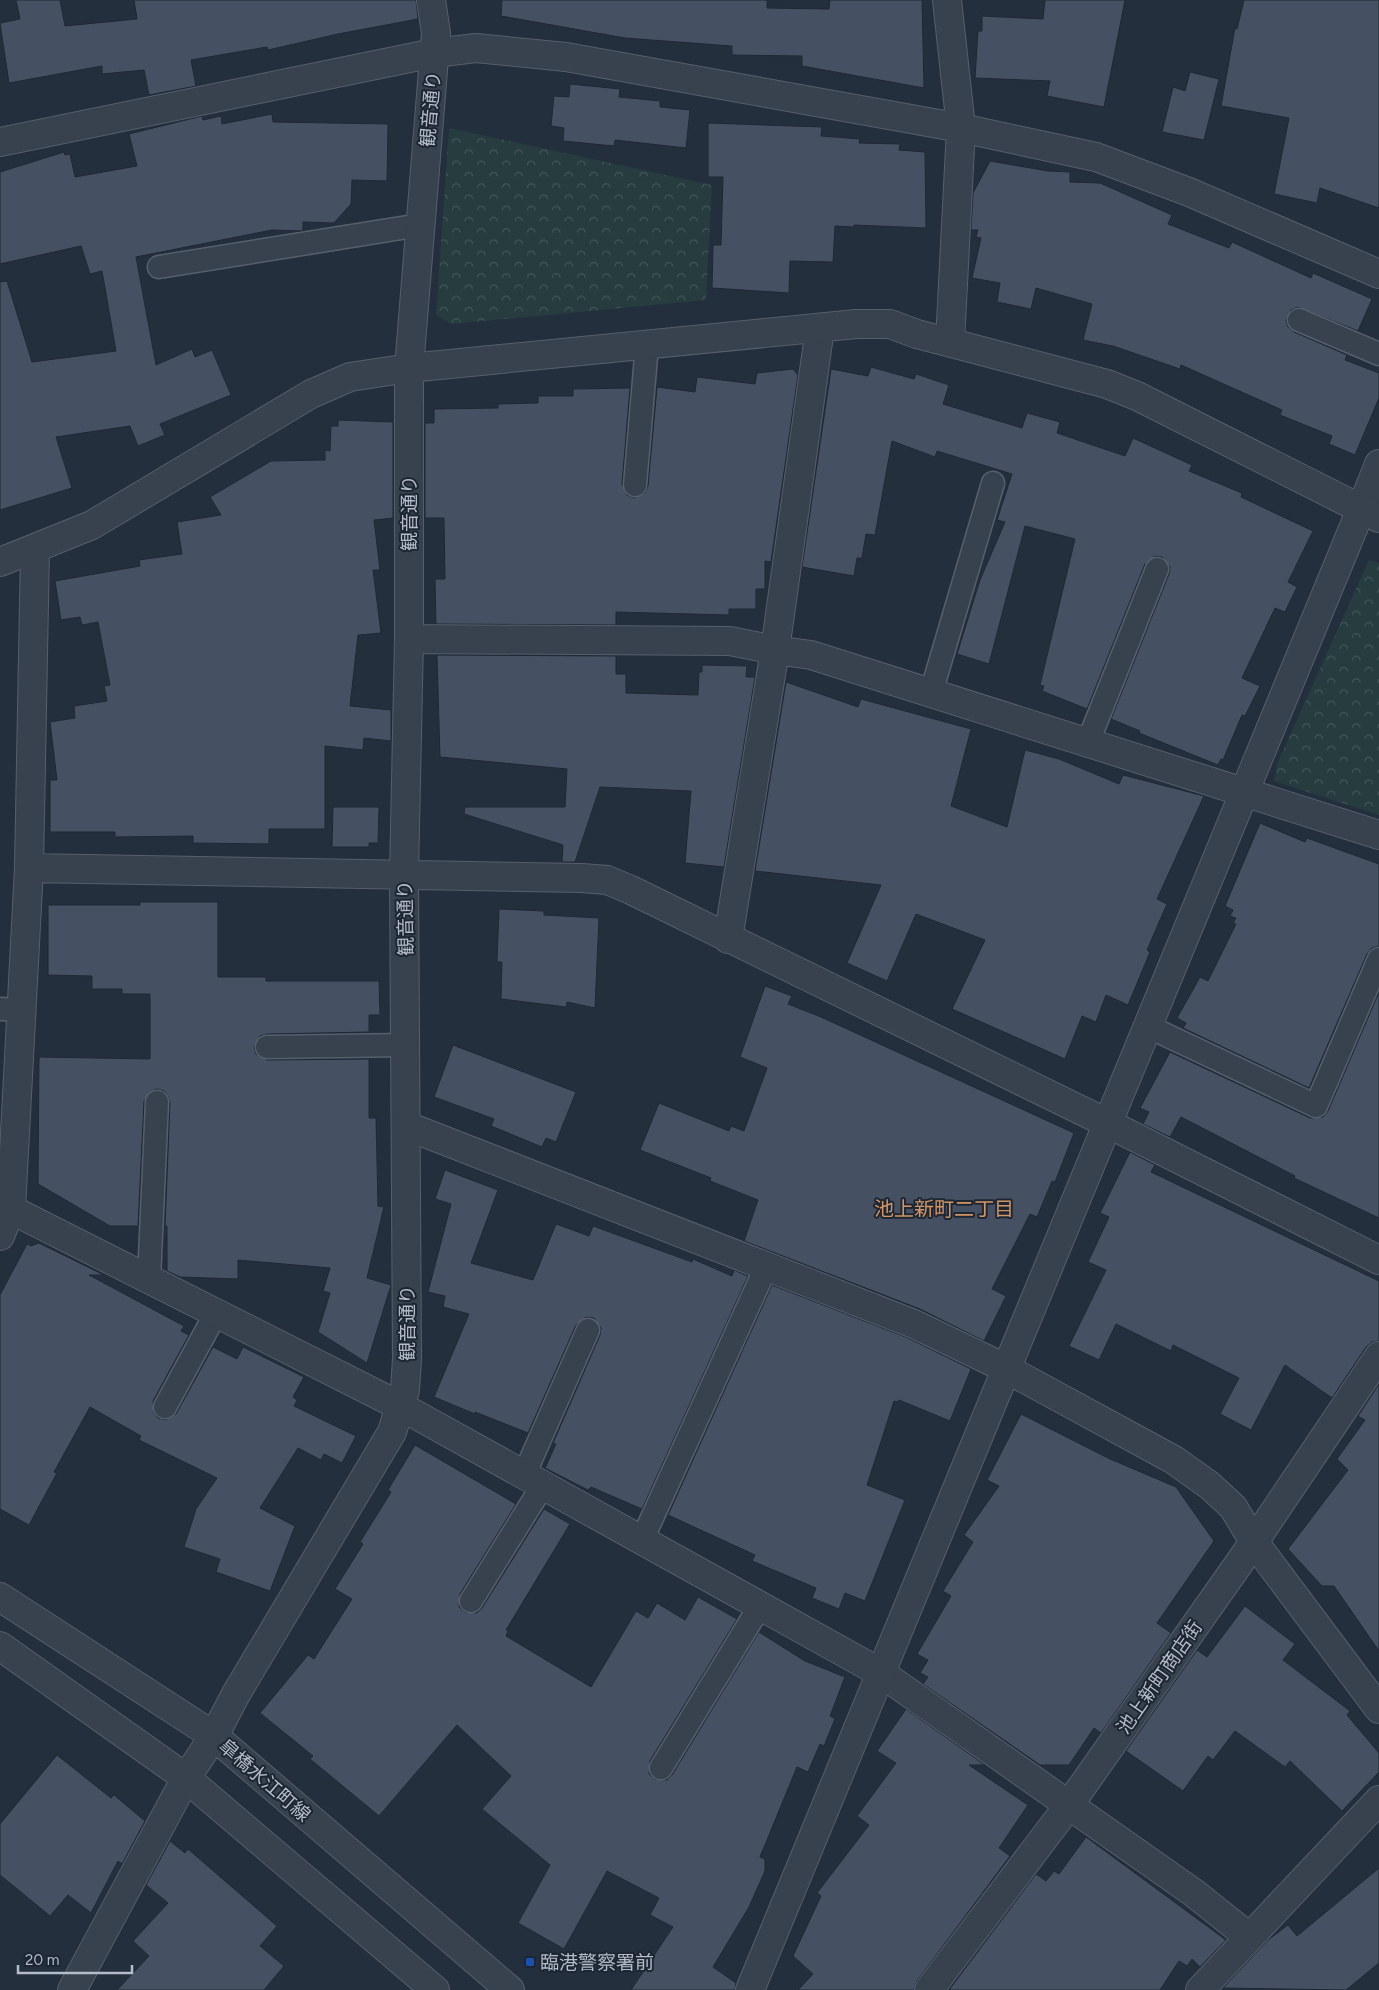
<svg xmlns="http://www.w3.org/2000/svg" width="1379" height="1990" font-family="Figtree,'Noto Sans JP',sans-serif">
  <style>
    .park { fill: url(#park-crowns) }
    .building { fill: #455162; stroke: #1f2835 }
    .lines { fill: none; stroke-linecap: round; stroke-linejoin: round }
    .service-casing { stroke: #565f6c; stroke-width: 25 }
    .minor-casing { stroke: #565f6c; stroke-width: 30 }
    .tertiary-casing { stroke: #565f6c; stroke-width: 30 }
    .service { stroke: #38414e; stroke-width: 22 }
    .minor { stroke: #38414e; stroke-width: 28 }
    .tertiary { stroke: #38414e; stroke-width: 28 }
    .transit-dot { fill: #1a4fb4; stroke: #1d2633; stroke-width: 2 }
    .labels { text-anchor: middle; stroke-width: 4; stroke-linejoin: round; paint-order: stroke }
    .street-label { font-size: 19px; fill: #b4bcc9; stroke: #1d2633 }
    .poi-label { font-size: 19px; fill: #b4bcc9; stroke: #1d2633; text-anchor: start }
    .neighbourhood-label { font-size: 20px; fill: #d59563; stroke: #1d2633 }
  </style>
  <defs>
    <pattern id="park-crowns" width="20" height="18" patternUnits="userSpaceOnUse" patternTransform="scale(1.25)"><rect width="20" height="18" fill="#263c3f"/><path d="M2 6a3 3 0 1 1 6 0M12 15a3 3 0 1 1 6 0" fill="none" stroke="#435659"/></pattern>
  </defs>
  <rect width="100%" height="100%" fill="#242f3e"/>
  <path class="park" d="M449,128l263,57 -6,115 -255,24 -15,-9z
    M1369,560l10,3v252l-105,-34 3,-17z"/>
  <path class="building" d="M16,0h44l5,26 72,-7 -3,-19h282l2,19 -80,15 -70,16 -1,-3 -76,13 5,26 -47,9 -5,-25 -42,4v-8l-93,17 -9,-60 20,-4z
    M502,0h265v8l62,1 1,-9h92l2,88 -122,-22v-10l-70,-1v-9l-107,-8 -124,-22z
    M1045,0h80l-21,107 -57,-11 3,-15 -75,-3 3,-47h4v-15l61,3z
    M1244,0h135v208l-59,-20 -3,15 -43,-9 15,-76 -68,-12 14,-78 2,1z
    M1190,72l29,7 -15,61 -42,-8 11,-45 12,4z
    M570,84l50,5 -1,8 41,4v6l30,3 -4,38 -71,-8 -1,6 -51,-5 1,-13 -13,-2 3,-30 15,1z
    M272,114l1,8 115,2 -1,57 -35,-1 -1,24 -17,19 -31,-1v9l-31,-1 -136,27 20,108 36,-16 3,8 17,-7 19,45 -71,29 5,11 -27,11 -8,-20 -74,11 16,51 -72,22v-228l7,-1 25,81 84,-11 -14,-80 -12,3 -9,-28 -81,18v-92l64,-20 1,3 5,-1 5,23 62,-11 -8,-32 73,-18 1,4 18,-4 1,8z
    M708,123l114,4 -1,9 39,3 -1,4 41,1 -1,6 26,2 1,76 -72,-3v2l-19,-1 -2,36 -43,-1 -1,32 -77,-5 1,-43h8l2,-68h-15z
    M990,161l58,10 22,1v10l30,1 72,32 -4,9 61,24 3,-6 79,36 2,-5 59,26 -14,32 -60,-24 -7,3 -5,11 2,6 6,5 53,23 -2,5 34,13v25l-24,57 -26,-11 3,-8 -52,-21 2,-5 -101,-45 -1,4 -67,-23 -30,-6 9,-36 -56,-16 -5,21 -34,-7 3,-19 -28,-5 9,-40 -5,-1 2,-7h-7l2,-37z
    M871,367l43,12 2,-5 33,11 -6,19 79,24 5,-15 33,9 -3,11 68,23 8,-18 59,27 -3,6 53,22 -1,4 72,34 -25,51 9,5 -12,25 -10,-4 -33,70 18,8 -15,30 -3,-1 -19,45 -2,-1 -3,6 -79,-32 1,-2 -29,-12 58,-145 1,-7 -8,-10 -7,-1 -10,8 -58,145 -45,-18 2,-5 -4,-1 35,-146 -50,-13 -36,138 -32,-10 23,-74 25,-58 -8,-2 15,-46 -75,-23 -2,6 -43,-16 -17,94 -9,-1 -4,24h-5l-3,18 -52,-9 29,-198 37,7z
    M793,369l5,6 -27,187 -6,-1v28h-9v20h-27v6l-113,-3v13l-180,-1 -1,-45h10l-1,-61h-19v-95h9v-14l64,-1v-4l40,-1v-7h35v-7l57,-1 -8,96 5,11 7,3 11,-5 3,-7 9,-99 38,5 2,-15 58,7 2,-11z
    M338,420l55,2v96l-19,2 6,50h-7l8,63 -23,2 -8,71 41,4v31l-27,-3 -1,12 -38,-4v83h-56v15l-76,-1v-7l-78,1v-5h-65v-52h7l-7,-58 25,-4 -1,-12 33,-5 -3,-15 6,-1 -12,-63 -16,3 -2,-8 -19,3 -6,-39 85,-15 -1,-6 43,-6 -5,-32 44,-7 -11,-18 61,-36 54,-1v-10l5,1 1,-25h7z
    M437,655l179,1v18h10v19l72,2 1,-23h3v-7l45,1 -1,11h9l-31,190 -39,-4 6,-72 -91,-4 -25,75h-13l1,-17 -99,-31 1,-7h100l2,-38 -127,-12z
    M786,682l72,25 3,-8 110,30 -20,77 56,21 18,-77 34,9 60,25 4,-9 81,21 -47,103 10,5 -20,46 3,2 -22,53 -22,-10 -10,27 -14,-6 -17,43 -113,-50 33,-69 -69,-26 -29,67 -40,-18 34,-78 -126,-14z
    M333,807h46l-1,36h-9v4h-37z
    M1260,823l45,19 2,-4 72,26v82l-7,2 -5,6 -58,134 -126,-60 3,-5 -9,-5 23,-41 8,4 28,-57 -3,-1 3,-5 -6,-2 3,-6 -8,-4z
    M140,902h78v75h48v4h113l1,34h-11v17l-102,2 -7,2 -6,11 2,7 11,6 102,-1v59h7l2,88 6,1 -17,71 24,7 -24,78 -49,-31 12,-39 -7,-2 7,-23 -92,-8v19l-58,-2 -13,-6v-45h-2l5,-123 -2,-7 -4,-5 -7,-2 -6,2 -7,10 -6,125h-28l-72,-42 1,-127 111,2v-65h-28v-5h-30v-13l-44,-1v-70h92z
    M499,909l45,2v4l55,3 -4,90 -28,-6 -1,5 -65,-8 1,-37h-5z
    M765,986l27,10 -4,8 33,13 253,116 -19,49 -3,-1 -15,36 -7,-3 -38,75 14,7 -22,45 -64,-32 -176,-68 14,-41 -48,-19 1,-3 -71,-28 19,-47 70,28 2,-5 13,5 23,-63 -27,-11z
    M1379,992v226l-85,-40 1,-2 -114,-59 -11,20 -27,-13 6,-12 -9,-4 30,-56 140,66 13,-1 5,-6z
    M453,1045l123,47 -20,50 -10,-4 -4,9 -51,-21 3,-7 -60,-22z
    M1130,1152l25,13 -4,7 228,109v60l-7,1 -6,5 -34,51 -47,-33 -34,65 -31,-16 19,-36 -66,-33 -2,6 -55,-27 -17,36 -30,-14 37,-76 -18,-8 21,-45 -9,-4z
    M445,1170l53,20 -27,73 62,17 23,-56 33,12 4,-10 99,36 1,-3 39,17 2,-6 14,6 -106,233 -51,-22 -3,3 -43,-22 11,-24 -3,-1 47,-108 1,-7 -7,-10 -8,-1 -10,8 -48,108 -53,-21v2l-41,-17 35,-83 -26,-7 2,-11 -17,-4 23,-88 -16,-5z
    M39,1243l65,32h-15l95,51 -3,5 8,4 -36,66 1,12 4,5 8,2 10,-6 37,-67 24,12 6,-12 61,30 -11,20 4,3 -3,6 62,30 -14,27 -18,-9 -3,6 -23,-12 -38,60 35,18 -25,65 -54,-19 4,-13 -36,-12 12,-38 21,-31 -78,-38 2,-4 -51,-29 -36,65 3,1 -28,52 -29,-16v-214l27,-51 4,2z
    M772,1285l136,53 63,31 -21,52 -51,-21 -1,2 -4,-1 -27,84 38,15 -40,101 -20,-8 -6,16 -27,-11 4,-10 -64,-27 3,-6 -87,-40z
    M1379,1384v267l-45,-65h-12l-34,-37 60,-79 -11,-11 28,-39 -7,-4z
    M1021,1414l89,45 66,28 38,54 -57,82 14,10 -70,100 -7,-5 -25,37h-29l-117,-81 5,-7 -8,-4 8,-13 -11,-6 34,-58 -8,-5 30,-49 -9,-7 35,-49 -12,-6z
    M415,1445l101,59 -56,90 -1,13 6,5 12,1 5,-5 62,-99 26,15 -64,106 2,1 -2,5 85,51 45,-76 12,7 9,-15 28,17 13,-23 39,22 -87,142 -1,13 6,5 12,1 5,-5 87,-143 46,29 40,16 -15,39 5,3 -11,27 -4,-2 -12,28 -11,-5 -37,90 5,2v12l-16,36 -36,60 23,16 -1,7h-104l42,-63 -23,-12 9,-17 -52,-27 -43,78 -46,-26 32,-58 -68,-56 29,-33 -54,-51 -78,91 -69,-57 3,-3 -53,-43 48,-58 6,4 38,-60 -17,-10 28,-45 -3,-2 31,-50 -3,-2z
    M1245,1606l50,38 -12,16 67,51 -3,4 32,38v19l-37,39 -52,-50 -5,6 -50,-36 -22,29 -5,-4 -25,35 -57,-40 71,-101 10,7z
    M906,1709l79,56h-16l59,40 -29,43 11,8 -93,125 -3,9h-116l15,-16 -20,-18 28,-60 -4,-3 52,-68 -12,-9 39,-53 -19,-12z
    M57,1755l54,43 3,-3 31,26 -23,43 -4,-3 -27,52 -23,-18 -18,21 -50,-41v-51z
    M1086,1837l140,103 -26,27 -8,-8 -5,7 -8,-5 -19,29h-211l87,-116 10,7 8,-10 5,3z
    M170,1841l15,12 3,-4 89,77 -17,20 24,20 -20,24h-147l32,-34 -16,-15 35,-38 -22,-18z
    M1379,1868v95l-33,27 -123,-2 45,-48 20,-15 9,11z"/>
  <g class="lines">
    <defs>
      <path id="service" d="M159,267l261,-42
        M1299,320l80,34
        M635,485l12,-140
        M931,693l62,-210
        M1088,742l69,-173
        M0,1009l22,1
        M1147,1026l169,80 63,-147
        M267,1047l139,-2
        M149,1279l8,-177
        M165,1407l51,-94
        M524,1475l64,-145
        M642,1540l125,-275
        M471,1601l72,-116
        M661,1768l99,-162"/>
      <path id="minor" d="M947,0l14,128 -11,214
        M0,142l434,-89 42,-5 90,9 395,71 135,29 93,35 190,82
        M1362,507l17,-43
        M409,639l321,2 45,9 36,5 568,180
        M29,868l553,10 25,2 24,10 476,233 272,137
        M728,939l47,-289 45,-322
        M0,1204l402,203 479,266 313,220 55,44
        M0,1236l11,-27 18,-341 6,-319
        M72,1990l114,-212 28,-42 22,-42 156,-262 13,-42 2,-31 -3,-484 5,-236v-271l27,-335 -5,-33
        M929,1990l140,-185 185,-263 125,-186
        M1200,1990l179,-190"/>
      <path id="tertiary" d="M0,562l92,-37 219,-131 39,-17 59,-9 447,-44h34l27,10 190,50 30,12 242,122
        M407,1126l507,198 91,44 169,92 35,25 24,22 21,35 125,167
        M0,1597l214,139 296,254
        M0,1646l186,132 249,212
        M750,1990l612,-1483"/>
    </defs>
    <use href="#service" class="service-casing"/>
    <use href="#minor" class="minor-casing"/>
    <use href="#tertiary" class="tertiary-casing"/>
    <use href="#service" class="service"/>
    <use href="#minor" class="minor"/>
    <use href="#tertiary" class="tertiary"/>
  </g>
  <rect class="transit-dot" x="525" y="1957" width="10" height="10" rx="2.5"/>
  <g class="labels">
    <g class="street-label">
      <text transform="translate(430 109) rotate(-85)" y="7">観音通り</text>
      <text transform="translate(409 513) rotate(-90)" y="7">観音通り</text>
      <text transform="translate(405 918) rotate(-91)" y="7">観音通り</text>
      <text transform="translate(407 1323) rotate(-90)" y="7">観音通り</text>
      <text transform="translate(1159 1677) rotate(-55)" y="7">池上新町商店街</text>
      <text transform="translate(265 1780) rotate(41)" y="7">皐橋水江町線</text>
    </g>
    <g class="poi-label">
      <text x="540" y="1969">臨港警察署前</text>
    </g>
    <g class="neighbourhood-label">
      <text x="944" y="1216">池上新町二丁目</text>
    </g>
  </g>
  <path d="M18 1965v8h114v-8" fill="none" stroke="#b4bcc9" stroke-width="2.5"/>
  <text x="25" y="1965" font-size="15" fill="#b4bcc9" stroke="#1d2633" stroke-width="4" paint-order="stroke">20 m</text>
</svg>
